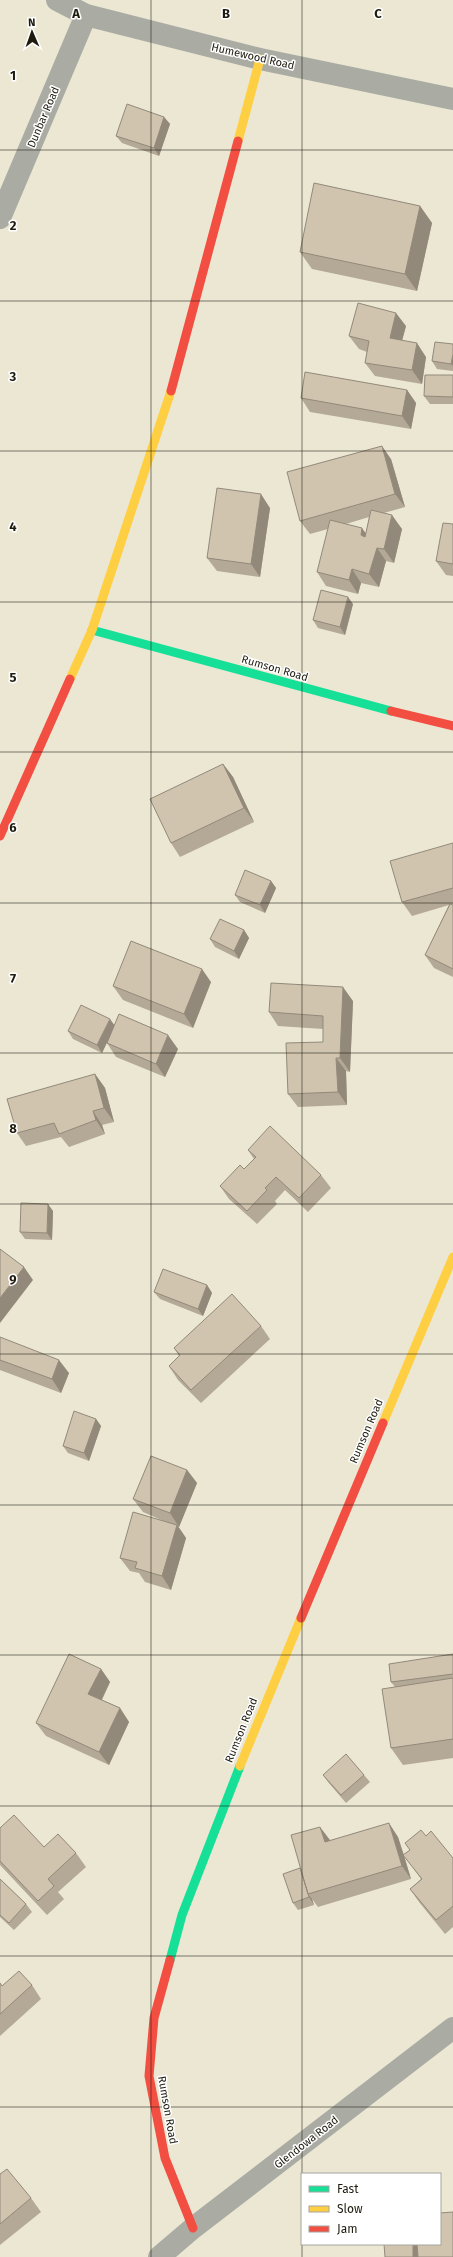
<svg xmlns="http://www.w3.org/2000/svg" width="453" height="2257" font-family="'Fira Sans',sans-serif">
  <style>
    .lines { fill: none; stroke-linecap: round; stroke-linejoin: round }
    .street { stroke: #aaaca4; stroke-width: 22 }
    .fast { stroke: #16e098; stroke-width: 9 }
    .slow { stroke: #ffcf43; stroke-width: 9 }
    .jam { stroke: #f24e42; stroke-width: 9 }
    .wall { fill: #b4a996; fill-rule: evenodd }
    .shaded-wall { fill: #92897a }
    .building { fill: #d1c4af; stroke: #92897a }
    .grid { fill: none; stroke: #1e1b0e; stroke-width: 1; stroke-opacity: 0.55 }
    .labels { text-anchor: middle; stroke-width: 3; stroke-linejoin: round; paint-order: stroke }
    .street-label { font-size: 11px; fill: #1e1b0e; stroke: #fff }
    .grid-label { font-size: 13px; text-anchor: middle; font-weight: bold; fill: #1e1b0e; stroke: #fff; stroke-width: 3; stroke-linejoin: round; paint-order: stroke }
  </style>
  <rect width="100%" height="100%" fill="#ebe7d3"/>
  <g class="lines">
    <path class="street" d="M57,0l29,15 174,44 193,40
      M0,218l86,-203
      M159,2257l34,-29 260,-200"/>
    <path class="fast" d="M92,630l299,81
      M170,1960l12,-45 58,-149"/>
    <path class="slow" d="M238,141l22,-82
      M70,679l22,-49 79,-239
      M383,1423l70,-166
      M240,1766l61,-148"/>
    <path class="jam" d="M171,391l67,-250
      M391,711l62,15
      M0,836l70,-157
      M301,1618l82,-195
      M170,1960l-16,58 -5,58 16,82 28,70"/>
  </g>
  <path class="wall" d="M164,117l6,7 -11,32 -37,-13 -6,-7z
    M420,206l12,17 -15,68 -105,-22 -12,-17z
    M406,326l-4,14 24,17 -4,27 -47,-8 -10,-13 2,-11 -8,-3 -10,-13z
    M453,344v27l-16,-2 -5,-8z
    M453,375v29h-23l-6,-8z
    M407,390l9,13 -5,26 -101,-17 -9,-14z
    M391,459l14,48 -21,6 18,16 -8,34 -8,-2 -7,26 -18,-4 -3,11 -32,-8 -9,-14 11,-43 -18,5 -10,-13zM369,517l-3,16 -20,-9z
    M270,508l-10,69 -43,-6 -10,-13z
    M453,524v52l-7,-1 -10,-14z
    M353,604l-8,31 -27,-7 -5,-8z
    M223,764l10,13 21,45 -74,35 -9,-14z
    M453,843v61h-2l2,1v72l-19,-9 -9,-13 24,-50 -37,11 -10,-14z
    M271,881l5,7 -11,25 -25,-11 -5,-7z
    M244,930l5,8 -10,21 -24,-12 -5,-8z
    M211,982l-18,46 -70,-28 -10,-14z
    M353,1001l-3,71 -4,-1 1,34 -49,2 -10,-13 35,-52v-13l-45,-3 -9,-14z
    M115,1025l63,24 -13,28 -49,-20 -9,-14v-1l-5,11 -29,-14 -5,-8z
    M95,1074l10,14 9,34 -12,3 3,9 -36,13 -8,-10 -35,9 -9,-13z
    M248,1150l73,25 10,13 -23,24 -23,-22 -10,11 2,3 -20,20 -28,-25 -9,-13 24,-17 10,-10z
    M53,1211l-1,29 -27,-1 -5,-7z
    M207,1285l5,8 -9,23 -43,-17 -6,-7z
    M261,1326l9,13 -69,64 -23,-23 -9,-14 10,-10 -5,-8z
    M0,1337l69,36 -8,20 -61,-23z
    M96,1419l5,7 -12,35 -21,-8 -5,-7z
    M187,1470l10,13 -18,44 -1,-1 8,12 -15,52 -26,-8 -6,-9 -9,-2 -10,-13 46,-36 -23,-10 -10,-13z
    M453,1654v104l-50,7 -12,-17 4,-61 -4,-5z
    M101,1669l9,13 -8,18 18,8 9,14 -20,43 -63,-29 -10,-13z
    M323,1775h41l6,7 -24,21 -18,-21z
    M0,1828l44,19 32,6 10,14 -28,25 6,7 -17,16 -47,-50z
    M426,1836l27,22v69l-8,7 -26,-32 -9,-13 11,-10 -17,-24 7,24 -93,28 -6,-8 2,6 -16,5 -5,-7 9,-31 28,-31 68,-4 6,18z
    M0,1879l26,25 6,8 -18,18 -14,-13z
    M0,1983l2,3 30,-1 9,14 -41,37z
    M0,2174l31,24 10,14 -41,33z"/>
  <path class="shaded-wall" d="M164,117l6,7 -11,32 -5,-8z
    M420,206l12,17 -15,68 -12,-17z
    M396,313l10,13 -7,26 -9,-14z
    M417,343l9,14 -4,27 -10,-14z
    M453,354v12l-2,-2z
    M407,390l9,13 -5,26 -9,-13z
    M382,446l9,13 14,48 -10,-13z
    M261,494l9,14 -10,69 -9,-13z
    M392,515l10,14 -8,34 -10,-14z
    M362,528l10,14 -11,-7z
    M377,548l9,13 -7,26 -10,-13z
    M352,569l9,14 -3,11 -9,-14z
    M348,597l5,7 -8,31 -5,-8z
    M223,764l10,13 21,45 -10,-14z
    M271,881l5,7 -11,25 -5,-8z
    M244,930l5,8 -10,21 -5,-8z
    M202,969l9,13 -18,46 -9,-14z
    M343,987l10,14 -3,71 -10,-14z
    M110,1019l5,7 -13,27 -5,-8z
    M168,1035l10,14 -13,28 -9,-13z
    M336,1058l10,13 1,34 -9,-13z
    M95,1074l10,14 9,34 -10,-14z
    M93,1111l9,14 3,9 -9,-14z
    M48,1204l5,7 -1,29 -5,-7z
    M24,1267l9,13 -33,43v-25z
    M207,1285l5,8 -9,23 -5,-7z
    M59,1360l10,13 -8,20 -9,-14z
    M96,1419l5,7 -12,35 -5,-8z
    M187,1470l10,13 -18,44 -9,-14z
    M177,1525l9,13 -15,52 -9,-14z
    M101,1669l9,13 -12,25 -10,-13z
    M120,1708l9,14 -20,43 -10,-13z
    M389,1823l9,14 13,42 -9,-13z
    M320,1827l10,13 4,16 -9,-14z
    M300,1868l5,8 3,18 4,5 2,6 -5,-8z
    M413,2244h6l3,13h-9z"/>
  <path class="building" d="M127,104l37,13 -10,31 -38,-12z
    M314,183l106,23 -15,68 -105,-22z
    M358,303l38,10 -6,25 27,5 -5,27 -47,-7 4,-22 -20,-5z
    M435,342l18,2v10l-2,10 -19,-3z
    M305,372l102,18 -5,26 -101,-18z
    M425,375h28v22l-29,-1z
    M382,446l13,48 -95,27 -13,-49z
    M217,488l44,6 -10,70 -44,-6z
    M371,510l21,5 -8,34 -7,-1 -8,26 -17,-5 -3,11 -32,-8 13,-52 32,8 -1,7 4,2z
    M443,523l10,1v40l-17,-3z
    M321,590l27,7 -8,30 -27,-7z
    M223,764l21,44 -73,35 -21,-44z
    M453,843v45l-51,14 -12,-41z
    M245,870l26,11 -11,24 -25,-10z
    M450,904l3,1v64l-28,-14z
    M220,919l24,11 -10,21 -24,-12z
    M131,941l71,28 -18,45 -71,-28z
    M271,983l72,4 -3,71h-4l2,34 -50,2 -2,-51 37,-1v-26l-54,-4z
    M81,1005l29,14 -13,26 -29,-14z
    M119,1014l49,21 -12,29 -49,-21z
    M95,1074l9,34 -11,3 3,9 -37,14 -5,-11 -37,10 -10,-34z
    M270,1126l51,49 -22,23 -23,-21 -11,11 2,2 -20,21 -27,-25 20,-21 4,4 12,-12 -8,-7z
    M21,1203l27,1 -1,29 -27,-1z
    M0,1249l24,18 -24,31z
    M163,1269l44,16 -9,24 -44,-17z
    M232,1294l29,32 -70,64 -22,-24 11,-11 -6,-7z
    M0,1337l59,23 -7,19 -52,-19z
    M74,1411l22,8 -12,34 -21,-7z
    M151,1456l36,14 -17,43 -37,-14z
    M133,1512l44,13 -15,51 -27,-8 2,-6 -17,-4z
    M69,1654l32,15 -13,25 32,14 -21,44 -63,-29z
    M453,1654v20l-62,8 -2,-18z
    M453,1678v61l-62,9 -9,-59z
    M346,1754l18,21 -23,20 -18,-20z
    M14,1815l30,32 14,-13 18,19 -28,26 6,7 -16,15 -38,-40v-33z
    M389,1823l13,43 -94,28 -17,-59 29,-8 5,15z
    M421,1830l5,6 5,-5 22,27v48l-17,14 -26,-31 12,-10 -19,-24 7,-5 -5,-7z
    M300,1868l9,29 -16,6 -10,-29z
    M0,1879l26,25 -17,19 -9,-8z
    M19,1971l13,14 -32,29v-31l2,3z
    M7,2169l24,29 -31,26v-50z
    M453,2212v45h-35l-1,-13h23v-31z
    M384,2244h29v13h-28z"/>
  <path class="grid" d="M151,0v2257M302,0v2174M0,150h453M0,301h453M0,451h453M0,602h453M0,752h453M0,903h453M0,1053h453M0,1204h453M0,1354h453M0,1505h453M0,1655h453M0,1806h453M0,1956h453M0,2107h453M302,2174v70M302,2244v13"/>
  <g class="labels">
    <g class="street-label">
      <text transform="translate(253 56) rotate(13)" y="4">Humewood Road</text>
      <text transform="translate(43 117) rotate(-67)" y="4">Dunbar Road</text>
      <text transform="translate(275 668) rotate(16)" y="4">Rumson Road</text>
      <text transform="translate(366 1431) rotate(-67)" y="4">Rumson Road</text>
      <text transform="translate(241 1730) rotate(-68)" y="4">Rumson Road</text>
      <text transform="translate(168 2110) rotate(80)" y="4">Rumson Road</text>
      <text transform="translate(306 2142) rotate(-38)" y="4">Glendowa Road</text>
    </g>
  </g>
  <g class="grid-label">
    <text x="76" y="18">A</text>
    <text x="226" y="18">B</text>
    <text x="378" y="18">C</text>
    <text x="13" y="80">1</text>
    <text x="13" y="230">2</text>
    <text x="13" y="381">3</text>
    <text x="13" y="531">4</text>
    <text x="13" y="682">5</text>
    <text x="13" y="832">6</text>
    <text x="13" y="983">7</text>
    <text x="13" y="1133">8</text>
    <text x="13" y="1284">9</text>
  </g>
  <rect x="301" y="2173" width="140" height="72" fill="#ffffff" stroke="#a5a49f"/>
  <rect x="309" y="2186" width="20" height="6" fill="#16e098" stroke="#a5a49f"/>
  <text x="337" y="2193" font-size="12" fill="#1e1b0e">Fast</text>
  <rect x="309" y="2206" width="20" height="6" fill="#ffcf43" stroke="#a5a49f"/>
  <text x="337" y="2213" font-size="12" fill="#1e1b0e">Slow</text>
  <rect x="309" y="2226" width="20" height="6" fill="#f24e42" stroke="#a5a49f"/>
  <text x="337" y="2233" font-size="12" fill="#1e1b0e">Jam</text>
  <g transform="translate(32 32) rotate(358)" stroke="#ffffff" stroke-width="3" paint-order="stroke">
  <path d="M0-3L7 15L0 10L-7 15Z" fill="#1e1b0e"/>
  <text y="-6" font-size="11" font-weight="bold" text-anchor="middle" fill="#1e1b0e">N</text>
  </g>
</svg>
